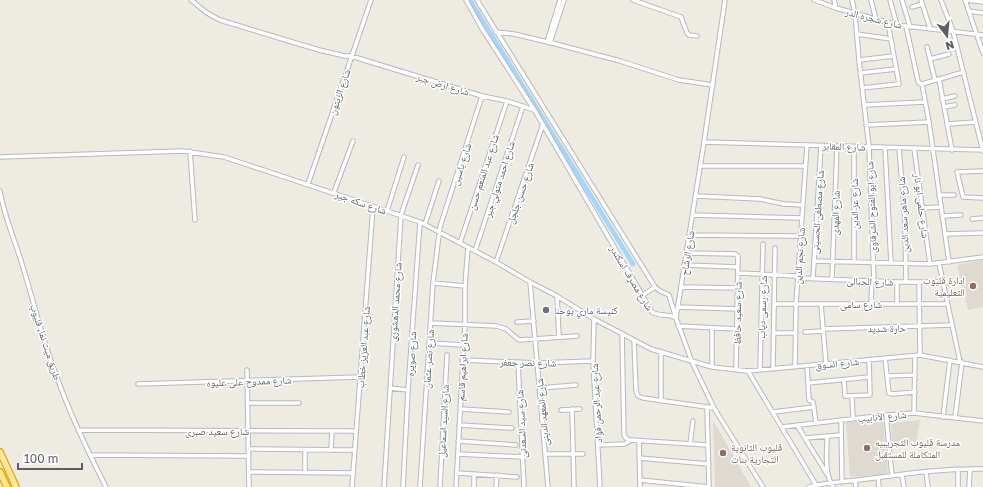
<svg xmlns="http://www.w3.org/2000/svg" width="983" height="487" font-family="'Golos Text','Noto Naskh Arabic',sans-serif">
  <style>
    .education { fill: #dedad1 }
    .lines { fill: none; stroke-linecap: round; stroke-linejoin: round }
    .canal { stroke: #a3d6fd; stroke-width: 4.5 }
    .minor-casing { stroke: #b6b9bd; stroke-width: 5.5 }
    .trunk-casing { stroke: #eda304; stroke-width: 8 }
    .minor { stroke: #fff; stroke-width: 3.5 }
    .trunk { stroke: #fce79a; stroke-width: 5.5 }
    .education-dot { fill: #8d6e63; stroke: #fff; stroke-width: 1.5 }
    .worship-dot { fill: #6b7280; stroke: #fff; stroke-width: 1.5 }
    .labels { text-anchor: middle; stroke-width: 3; stroke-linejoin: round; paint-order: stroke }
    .street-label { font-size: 10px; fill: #5b5f63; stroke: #fff }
    .education-label { font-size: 10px; fill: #785e54; stroke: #fff; text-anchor: start }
    .worship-label { font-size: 10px; fill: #5b616d; stroke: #fff; text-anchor: start }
  </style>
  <rect width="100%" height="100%" fill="#eeebe3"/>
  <path class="education" d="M983,260v47l-15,3 -11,-45z
    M883,418l5,56 -38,3 -4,-54z
    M713,420l38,67h-36z
    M920,420l-4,24 -24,1 -1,-22z"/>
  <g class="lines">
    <path class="canal" d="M470,0l163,264"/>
    <defs>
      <path id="minor" d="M191,0l16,13 13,7 99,30 26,6h6l131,40 25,5 27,9
        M466,0l15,27 54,84 117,201c7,5 16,1 24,6
        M477,0l178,287 5,4 9,4 6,20
        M633,0l48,17 6,16 2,2 8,1
        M725,0l-21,142 -28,176 16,44 22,46 49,79
        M814,0l22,8 61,17 86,10
        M834,0l2,8
        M852,0l3,14 4,46 10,87 5,134
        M871,0l5,20
        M890,0l7,25
        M902,0l8,27
        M921,0l9,28
        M941,0l12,31 30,120
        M965,0l18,53
        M966,0l17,2
        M912,7l10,-3
        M969,11l14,2
        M906,26l12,55 1,2 3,1
        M496,32l18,2 38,9 68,18 59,19 34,5
        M857,34l34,5
        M547,42l13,-42
        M550,43l14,-43
        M927,47l8,33
        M930,59l19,-5
        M859,60l35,-4
        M860,73l36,-4
        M939,79l13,71
        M922,84l7,38 20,140
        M922,84l42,-12
        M862,88l37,-4 -11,-61
        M942,99l13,-3
        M864,105l61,-3
        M944,107l11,-2
        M947,124l29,-2
        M866,125l63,-3
        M704,142l279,8
        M854,147v115
        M885,148l6,115
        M899,148l6,71 1,63
        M914,148l16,116
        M190,151l5,69
        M0,157l183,-6 41,6 196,65 76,40 34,20 27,14 37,23 57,30 61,18 36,4 172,-16 63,12
        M701,166h104
        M983,171l-26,1 6,25 20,1
        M308,184l63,-184
        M0,191c4,25 15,49 22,73 10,32 18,65 29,97 15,44 34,85 55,126
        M334,192l19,-51
        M939,195h15
        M696,196l64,3 24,5 19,1
        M922,208l19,-1
        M387,211l17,-54
        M693,215l108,3
        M942,216l19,-1
        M972,219l11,-1
        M425,224l14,-43
        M945,234l38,-1
        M690,235l110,1
        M460,243l47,-142
        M475,251l48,-145
        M687,253l48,1 3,2 -2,114
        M814,261l116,3 53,-7
        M496,262l47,-138
        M939,263l21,99
        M684,265l54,2
        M738,273l59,3
        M797,278l100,4h46
        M813,278l8,-132
        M832,279l5,-133
        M530,282l18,205
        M897,282v22
        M919,282l1,73
        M433,283l32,3
        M681,287l57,1
        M643,295l12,-8
        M557,296l2,41
        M774,304h173
        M821,304l5,60
        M871,304l1,-23
        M677,307l60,2
        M594,319l-1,42 7,126
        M517,322l17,-1
        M431,323l66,3 9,3 13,11 58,-4
        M678,326l59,3
        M823,329l129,-4
        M805,332l18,-1
        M622,333l2,102 2,3 4,3
        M774,333h22
        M634,340l2,51 2,5 5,2 71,10
        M429,343l34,2
        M661,352v49
        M885,358l4,35 3,1 23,-2
        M462,360l76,3 55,-2
        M518,362l6,125
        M807,366l2,34 4,2 3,21
        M712,367v-39
        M795,367l1,-63 11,-159
        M773,369l2,-121
        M247,370l2,117
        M760,370l3,-126
        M748,371l68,114
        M887,376l28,-1
        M844,380l1,16 25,-1 -1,-35
        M808,383l61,-6
        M138,384l222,-7
        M390,388l18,2
        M540,388l36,-3
        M852,396l1,22
        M248,403h51
        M460,409l49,3
        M572,409l2,78
        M561,410l19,-1
        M773,412l41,-5
        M914,413l1,-57
        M886,415l6,61
        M943,417l7,-57
        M955,418l7,-56
        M841,420l1,62
        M459,425l53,3
        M797,425l30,49
        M782,427l104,-12 28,-2 69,8
        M78,430l278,1
        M827,436c0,17 -3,37 6,51
        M805,438l36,-3
        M458,441l58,4
        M639,441l1,46
        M690,444l3,-23
        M598,445l27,-1 5,-4 78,5
        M248,449l107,1
        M331,450l1,-19
        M458,454l65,3
        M546,454h37
        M90,455l159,1
        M639,458l70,6
        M249,472l104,1
        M305,472v-22
        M926,472l2,15
        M457,473l60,4
        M902,475l2,12
        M878,478l1,9
        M640,480l69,7 -2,-80
        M855,481l1,6
        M352,487l21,-280
        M384,487l17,-272 17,-50
        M403,487l5,-97 12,-168
        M420,487l13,-204 7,-56 42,-131
        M440,487l7,-132
        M456,487l9,-163v-38l3,-39
        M474,487v-13
        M496,487l1,-12
        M809,487c16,-5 33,-5 49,-7 41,-5 83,-12 125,-11
        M958,487v-18
        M969,487l1,-18"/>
      <path id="trunk" d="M0,452l16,35
        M0,472l7,15"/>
    </defs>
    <use href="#minor" class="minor-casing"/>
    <use href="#trunk" class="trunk-casing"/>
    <use href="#minor" class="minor"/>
    <use href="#trunk" class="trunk"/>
  </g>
  <g class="education-dot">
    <circle cx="973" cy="286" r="4"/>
    <circle cx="867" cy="448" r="4"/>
    <circle cx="723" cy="453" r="4"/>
  </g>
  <circle class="worship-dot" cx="546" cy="310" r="4"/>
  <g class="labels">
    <g class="street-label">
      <text transform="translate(874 18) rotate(14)" y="4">شارع شجره الدر</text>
      <text transform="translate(443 84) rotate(17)" y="4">شارع ارض جبر</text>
      <text transform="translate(339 92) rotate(-71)" y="4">شارع الزيتون</text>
      <text transform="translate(844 146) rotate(2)" y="4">شارع المقابر</text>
      <text transform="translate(461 164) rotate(-72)" y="4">شارع ياسين</text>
      <text transform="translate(483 172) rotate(-72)" y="4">شارع عبد المنعم حسن</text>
      <text transform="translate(499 179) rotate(-72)" y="4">شارع احمد متولي جبر</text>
      <text transform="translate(520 193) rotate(-71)" y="4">شارع حسن جلجل</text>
      <text transform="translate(361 202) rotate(19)" y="4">شارع سكه جير</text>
      <text transform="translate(854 204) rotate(-90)" y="4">شارع عز الدين</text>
      <text transform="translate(922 206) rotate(83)" y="4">شارع حلمى ابو نار</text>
      <text transform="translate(871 207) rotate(-92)" y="4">شارع ابو الفتوح الشرقاوى</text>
      <text transform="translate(817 212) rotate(-86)" y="4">شارع مصطفى الحسينى</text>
      <text transform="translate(835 213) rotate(-88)" y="4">شارع المهدى</text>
      <text transform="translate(903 215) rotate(-93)" y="4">شارع ماهر سعد الدين</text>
      <text transform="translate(687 253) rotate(-81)" y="4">شارع الرشاح</text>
      <text transform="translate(799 256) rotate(-86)" y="4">شارع نجم الدين</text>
      <text transform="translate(632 278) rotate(59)" y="4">شارع مصرف اسكندر</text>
      <text transform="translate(870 281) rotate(2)" y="4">شارع الجبالى</text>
      <text transform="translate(395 302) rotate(-86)" y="4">شارع محمد الدهشورى</text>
      <text x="861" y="308">شارع سامى</text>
      <text transform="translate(762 307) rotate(-88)" y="4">شارع رسمى دياب</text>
      <text transform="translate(737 313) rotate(-89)" y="4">شارع سعيد حافظ</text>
      <text transform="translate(887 328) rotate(-1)" y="4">حارة شديد</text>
      <text transform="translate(46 342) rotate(72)" y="4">طريق ميت نما, قليوب</text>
      <text transform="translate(363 347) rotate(-86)" y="4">شارع عبد العزيز خطاب</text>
      <text transform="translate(411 354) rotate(-86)" y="4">شارع صويره</text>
      <text transform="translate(428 359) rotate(-86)" y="4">شارع نصر عثمان</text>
      <text transform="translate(528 362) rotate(1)" y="4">شارع نصر جعفر</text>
      <text transform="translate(837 363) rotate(-6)" y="4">شارع السوق</text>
      <text transform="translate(462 367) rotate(-87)" y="4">شارع ابراهيم قاسم</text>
      <text transform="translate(249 381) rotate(-2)" y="4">شارع ممدوح على عليوه</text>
      <text transform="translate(596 403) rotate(-93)" y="4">شارع عبد الرحمن فؤاد</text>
      <text transform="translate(542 412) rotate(-95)" y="4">شارع المعهد الدينى</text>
      <text transform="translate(882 416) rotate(-5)" y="4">شارع الانابيب</text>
      <text transform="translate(443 421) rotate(-87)" y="4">شارع السيد اسماعيل</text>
      <text transform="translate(521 424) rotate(-93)" y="4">شارع سيد السعدنى</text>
      <text x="217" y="435">شارع سعيد صبرى</text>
    </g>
    <g class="education-label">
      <text x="965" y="284" text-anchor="end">ادارة قليوب<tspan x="965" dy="12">التعليمية</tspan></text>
      <text x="875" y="446">مدرسة قليوب التجريبيه<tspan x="875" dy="12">المتكاملة للمستقبل</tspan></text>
      <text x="731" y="451">قليوب الثانوية<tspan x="731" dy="12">التجارية بنات</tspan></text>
    </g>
    <g class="worship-label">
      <text x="554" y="314">كنيسة ماري يوحنا</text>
    </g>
  </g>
  <g transform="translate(947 36) rotate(164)" stroke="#ffffff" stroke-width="3" paint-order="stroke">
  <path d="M0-3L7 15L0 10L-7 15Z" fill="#5b5f63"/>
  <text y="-6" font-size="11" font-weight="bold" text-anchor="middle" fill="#5b5f63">N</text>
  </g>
  <path d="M18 463v6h64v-6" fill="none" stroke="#5b5f63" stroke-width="2"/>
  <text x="24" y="463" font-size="12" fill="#5b5f63" stroke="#ffffff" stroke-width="3" paint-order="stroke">100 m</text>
</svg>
